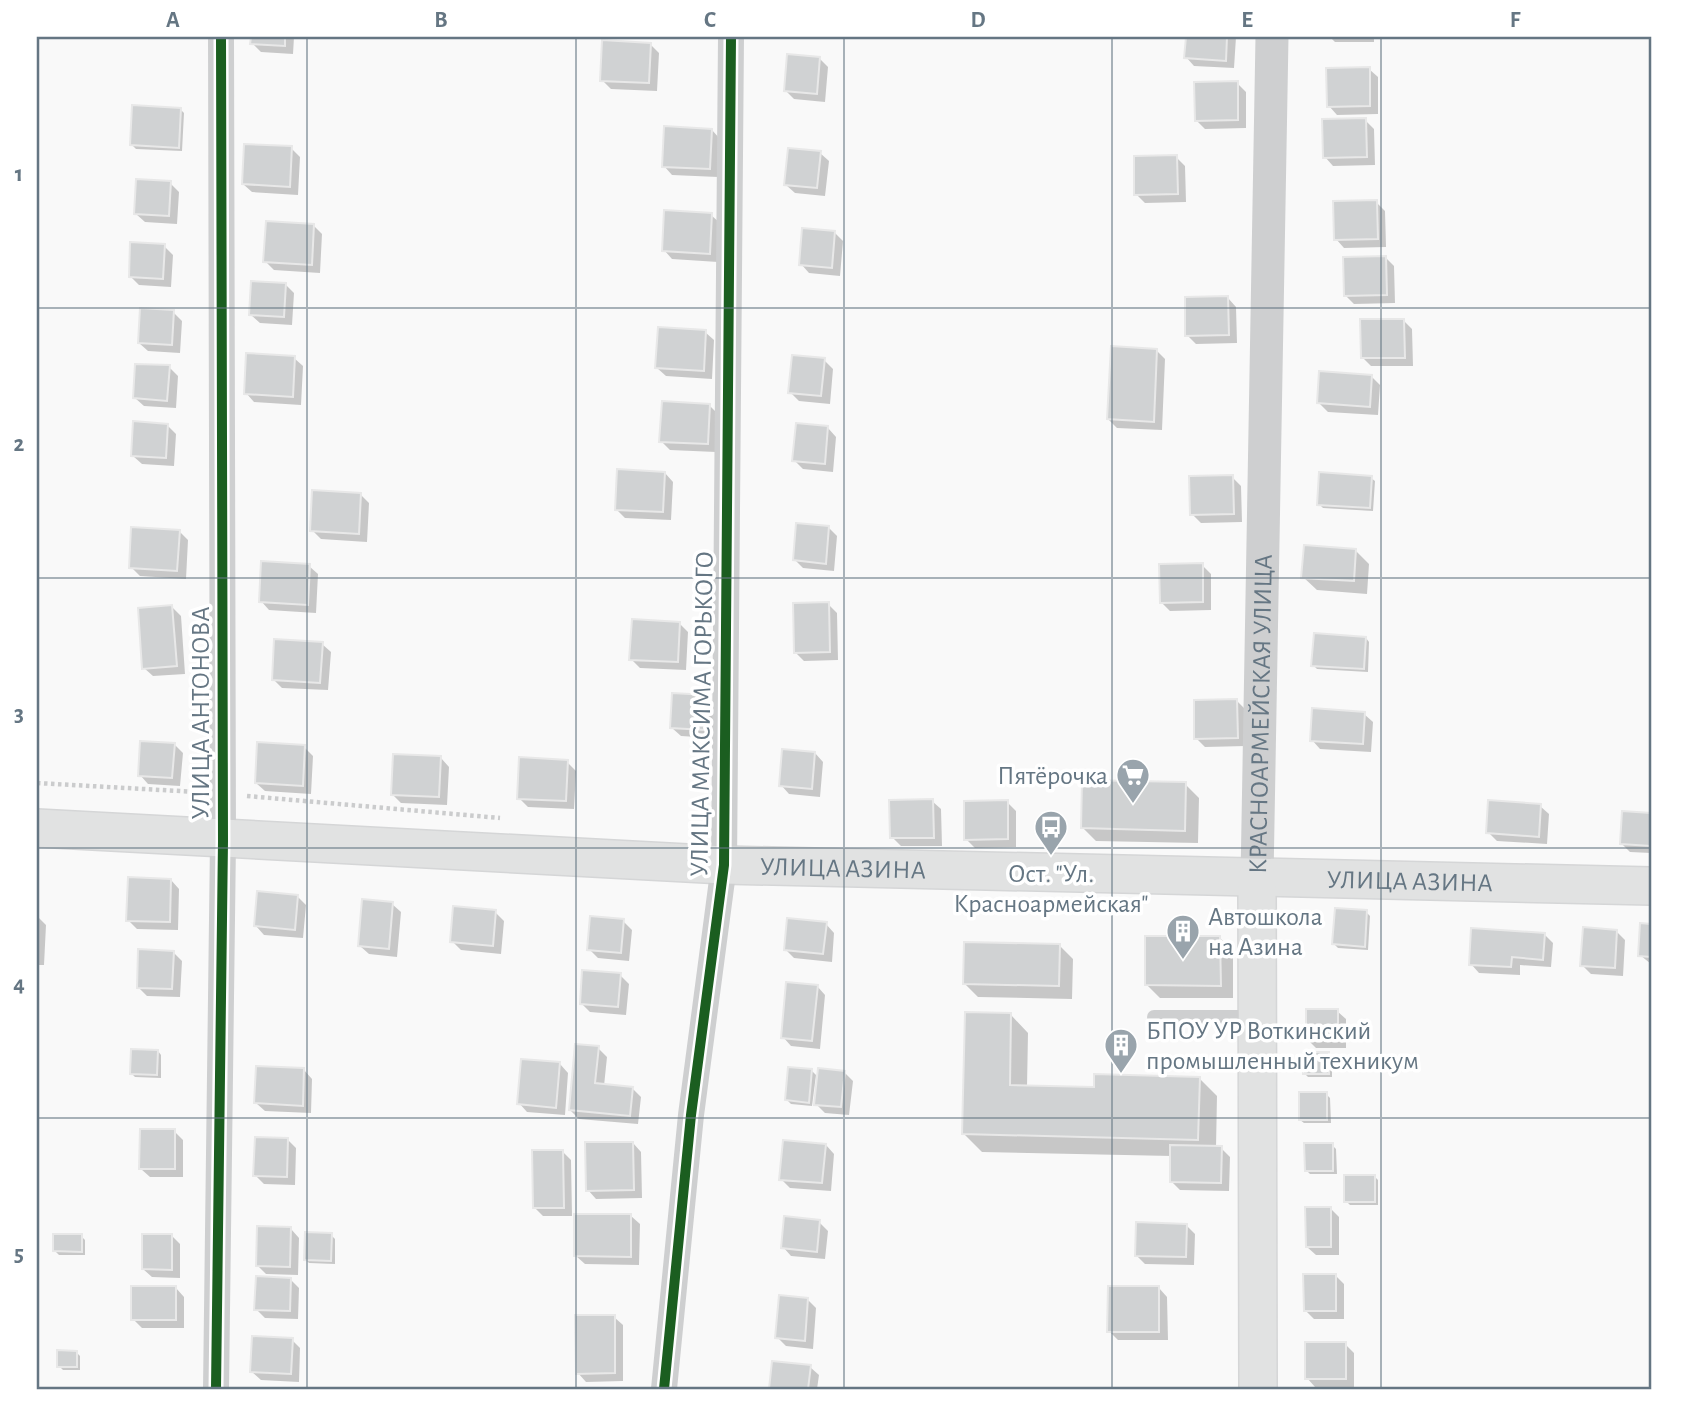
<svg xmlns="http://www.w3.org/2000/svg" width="1688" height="1426" font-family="'Alegreya Sans',sans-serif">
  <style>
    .shadow { fill: #0003 }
    .building { fill: #d0d2d3; stroke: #e8e8e8; stroke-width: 2 }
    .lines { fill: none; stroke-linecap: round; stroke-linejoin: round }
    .secondary-casing { stroke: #d5d6d7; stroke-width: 40 }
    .path { stroke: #cbcccd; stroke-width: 4.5; stroke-dasharray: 3.5 3.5; stroke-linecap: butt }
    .service { stroke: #cecfd0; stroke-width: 14 }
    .minor { stroke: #cecfd0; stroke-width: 26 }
    .tertiary { stroke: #cecfd0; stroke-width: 33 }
    .secondary { stroke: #e1e2e2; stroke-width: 37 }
    .cycleway-casing { stroke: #fff; stroke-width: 15 }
    .cycleway { stroke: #1b5e20; stroke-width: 10 }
    .grid { fill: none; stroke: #657683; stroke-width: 2; stroke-opacity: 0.55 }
    .labels { text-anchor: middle; stroke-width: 7; stroke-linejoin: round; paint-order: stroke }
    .street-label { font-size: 26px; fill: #657683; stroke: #fff }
    .poi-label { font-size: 26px; fill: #657683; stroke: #fff; text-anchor: start }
    .neatline { fill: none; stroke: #657683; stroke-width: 2.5 }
    .grid-label { font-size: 23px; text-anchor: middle; font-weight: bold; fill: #657683 }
  </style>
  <rect width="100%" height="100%" fill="#f9f9f9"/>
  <path class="shadow" d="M252,37h42l-1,17 -32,-2 -9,-9z
    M1187,37h49l-2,31 -40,-2 -8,-9z
    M1330,37h44v5h-39z
    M650,44l9,9 -2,38 -46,-2 -9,-9z
    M820,59l8,8 -3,35 -31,-3 -8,-8z
    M1369,69l9,8v37l-41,1 -8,-9z
    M1237,83l9,9v36l-41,1 -9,-9z
    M180,109l4,4 -2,38 -46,-2 -4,-4z
    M1365,120l9,9 1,36 -42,1 -8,-9z
    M712,130l8,9 -2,38 -46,-2 -8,-9z
    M291,148l9,9 -2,38 -46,-3 -9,-8z
    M820,153l9,8 -4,35 -30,-3 -9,-8z
    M1176,157l9,9 1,36 -41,1 -9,-9z
    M170,183l9,9 -2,32 -32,-2 -9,-8z
    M1376,202l9,9 1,36 -42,1 -8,-9z
    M711,215l9,8 -2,39 -46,-3 -8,-9z
    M314,226l8,8 -2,39 -46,-3 -9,-9z
    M834,232l9,9 -3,35 -31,-3 -8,-9z
    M164,246l9,9 -2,32 -32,-2 -9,-9z
    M1386,258l8,8 1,37 -41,1 -9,-9z
    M285,284l9,9 -2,32 -32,-2 -9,-8z
    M1228,298l8,9 1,36 -41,1 -9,-9z
    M173,312l9,9 -2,32 -32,-2 -9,-8z
    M1403,320l9,9 1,37h-42l-8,-8z
    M705,332l9,8 -2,39 -46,-3 -9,-8z
    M1157,351l8,8 -3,71 -45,-2 -9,-9z
    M294,358l9,8 -2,39 -47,-3 -8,-9z
    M824,360l9,9 -3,35 -31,-3 -9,-9z
    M169,367l9,9 -2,32 -32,-2 -9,-8z
    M1371,376l9,9 -2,30 -50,-3 -9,-9z
    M709,405l9,9 -2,38 -46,-2 -9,-9z
    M167,425l9,9 -2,32 -32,-2 -9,-8z
    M828,428l8,9 -3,35 -30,-3 -9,-9z
    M665,473l8,9 -2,38 -46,-2 -9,-9z
    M1232,477l9,9 1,36 -41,1 -9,-9z
    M1371,478l4,3 -2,30 -50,-3 -4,-4z
    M360,494l9,9 -2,39 -46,-3 -9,-9z
    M829,528l8,8 -3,35 -31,-3 -8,-8z
    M179,531l9,9 -2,39 -46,-3 -9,-9z
    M1355,550l14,14 -2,30 -50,-4 -14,-13z
    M1202,565l9,9v36l-41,1 -9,-9z
    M309,566l9,8 -2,39 -47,-3 -8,-9z
    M828,604l9,9 1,47 -34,1 -9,-9z
    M172,607l9,9 4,58 -32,2 -9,-8z
    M679,623l9,9 -2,38 -46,-2 -9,-9z
    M1366,638l3,4 -1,30 -51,-3 -4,-4z
    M322,644l9,8 -3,38 -46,-2 -9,-9z
    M706,697l9,9 -2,32 -32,-2 -9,-8z
    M1237,701l9,9v36l-41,1 -9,-9z
    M1364,714l9,8 -2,30 -51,-3 -8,-9z
    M174,744l9,9 -3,33 -32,-2 -8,-9z
    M304,747l9,9 -2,38 -46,-3 -9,-8z
    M815,753l8,9 -3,35 -31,-3 -8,-9z
    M441,758l8,9 -2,38 -46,-2 -9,-9z
    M567,762l9,9 -2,38 -46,-2 -9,-9z
    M1185,784l14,14 -1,45 -102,-2 -14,-14z
    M932,801l9,8 1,37h-41l-9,-9z
    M1007,802l9,9v36l-41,1 -9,-9z
    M1540,806l9,8 -2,30 -50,-3 -9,-9z
    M1623,813l28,2v38l-21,-1 -9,-9z
    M171,880l8,9 -1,41 -41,-1 -9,-9z
    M297,896l9,9 -3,33 -39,-3 -8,-9z
    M392,904l9,8 -4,45 -28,-3 -9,-8z
    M495,912l9,9 -3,33 -40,-4 -9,-9z
    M1366,912l4,4 -2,34 -30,-2 -4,-4z
    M37,916l9,9 -2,40h-7z
    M623,921l9,9 -3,31 -31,-3 -9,-9z
    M826,924l8,9 -2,29 -38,-4 -8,-8z
    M1642,925l9,1v38l-11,-9z
    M1616,931l9,9 -2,36 -32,-2 -9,-9z
    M1544,934l9,9 -2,24 -31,-2v10l-41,-2 -8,-9z
    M1220,938l13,13v47h-73l-13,-13z
    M1059,945l14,14 -1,40 -94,-2 -13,-13z
    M173,952l9,9 -2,36 -33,-1 -9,-9z
    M620,975l9,9 -3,31 -36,-3 -9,-9z
    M817,986l8,9 -5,54 -29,-3 -8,-9z
    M1337,1011l9,8v29h-30l-8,-8z
    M1011,1015l17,18 -1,54 68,2 104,-11 18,18 -1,52h5l9,9 -1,34 -49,-1 -9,-9 1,-25 -190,-4 -18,-18z
    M598,1048l9,9 -3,29 28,2 9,9 -3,27 -59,-5 -9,-9z
    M158,1051l3,4v23l-26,-1 -4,-4z
    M1328,1054l4,4v19h-24l-4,-4z
    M560,1064l8,9 -3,42 -38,-3 -8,-9z
    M304,1070l8,9 -1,34 -46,-2 -9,-8z
    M812,1071l4,4 -4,31 -21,-2 -4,-4z
    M844,1072l9,9 -4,34 -24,-2 -9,-9z
    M1326,1094l4,4 1,25h-27l-4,-3z
    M174,1131l9,9v37h-33l-9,-8z
    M287,1139l9,9 -1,37 -31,-1 -9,-9z
    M633,1143l8,9 1,46 -46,1 -8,-9z
    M826,1145l8,9 -3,37 -41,-3 -9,-9z
    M1332,1145l4,4 1,25h-27l-4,-4z
    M562,1151l9,9 1,56h-29l-9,-9z
    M1374,1176l4,4v25h-28l-4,-4z
    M1331,1209l8,8v38h-23l-9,-8z
    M631,1216l9,8 -1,41 -54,-1 -9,-8z
    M819,1222l9,9 -3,28 -34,-3 -8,-9z
    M1186,1225l9,9 -1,31 -49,-1 -9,-9z
    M291,1229l8,9 -1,37 -32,-1 -9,-9z
    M331,1235l4,4v25l-26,-1 -4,-4z
    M81,1236l4,4v15h-26l-4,-4z
    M172,1236l8,8v34l-28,-1 -9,-8z
    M1335,1275l9,9v35h-30l-9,-9z
    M290,1279l9,9 -1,31 -33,-1 -9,-9z
    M176,1288l8,9v31h-42l-9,-9z
    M1159,1288l8,9 1,43h-50l-9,-9z
    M808,1300l8,8 -3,41 -27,-3 -9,-9z
    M614,1317l9,8v56l-37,1 -8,-9z
    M292,1340l8,8 -1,34 -38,-2 -9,-8z
    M1345,1344l9,9v34h-39l-8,-9z
    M76,1352l4,4v14h-17l-4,-4z
    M773,1363l37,4 9,8 -2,14h-46z"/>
  <path class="building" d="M251,37h34v9l-35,-2z
    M1186,37h41l-1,24 -42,-3z
    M602,40l49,3 -2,40 -49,-2z
    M787,54l33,3 -3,37 -33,-3z
    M1370,67v39l-43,1 -1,-39z
    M1238,81v39l-43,1 -1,-39z
    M132,105l49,3 -2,40 -49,-3z
    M1366,118l1,39 -44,1 -1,-39z
    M664,126l48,3 -2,40 -48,-2z
    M244,144l48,2 -2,41 -48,-3z
    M788,148l33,3 -4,37 -33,-3z
    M1177,155l1,39 -44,1v-39z
    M136,179l35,2 -2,35 -35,-2z
    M1377,200l1,39 -44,1 -1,-39z
    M664,210l48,3 -2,41 -48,-3z
    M266,221l48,3 -2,41 -49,-3z
    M802,228l33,3 -3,37 -33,-3z
    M130,242l35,2 -2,35 -34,-2z
    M1386,256l1,39 -43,1 -1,-39z
    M251,281l35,2 -2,34 -35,-2z
    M1228,296l1,39 -44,1v-39z
    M140,308l34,2 -2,35 -34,-2z
    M1360,319h44l1,39h-44z
    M658,327l48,3 -2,41 -49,-3z
    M1111,346l46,3 -3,73 -47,-3z
    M246,353l49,3 -2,41 -49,-3z
    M792,355l33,3 -4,38 -33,-3z
    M135,364l35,1 -3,36 -34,-3z
    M1319,371l53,4 -2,32 -53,-4z
    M662,401l48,3 -2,40 -49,-2z
    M133,421l35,3 -2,34 -35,-2z
    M796,423l32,3 -3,38 -33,-3z
    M617,469l48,3 -2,40 -48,-2z
    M1319,472l53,4 -2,32 -53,-3z
    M1233,475l1,39 -44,1 -1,-39z
    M312,490l49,3 -2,41 -49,-3z
    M796,523l33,3 -3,38 -33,-4z
    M131,527l49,3 -3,41 -48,-3z
    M1304,545l52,4 -2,32 -53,-3z
    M261,561l49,3 -2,41 -49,-3z
    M1203,563v39l-43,1 -1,-39z
    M829,602l1,50 -36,1 -1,-50z
    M172,605l5,61 -35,3 -4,-61z
    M632,619l48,3 -2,40 -49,-2z
    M1314,633l52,4 -2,32 -53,-3z
    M274,639l49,3 -3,41 -48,-3z
    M672,693l35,2 -2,35 -35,-2z
    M1237,699l1,39 -44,1v-39z
    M1312,708l53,4 -2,32 -53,-3z
    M140,741l35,2 -3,35 -34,-2z
    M257,742l48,3 -2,41 -48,-3z
    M782,749l33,3 -3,37 -33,-3z
    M393,754l48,2 -2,41 -48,-2z
    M519,757l49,3 -2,41 -49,-2z
    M1082,780l104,2 -1,49 -104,-3z
    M933,799l1,39h-44l-1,-38z
    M1008,800v39l-44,1v-39z
    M1488,800l53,4 -2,33 -53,-4z
    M1622,811l29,2v33l-31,-2z
    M128,877l43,2 -1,43 -44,-1z
    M257,891l41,4 -3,35 -41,-4z
    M362,899l31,3 -4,47 -31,-3z
    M453,906l43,4 -3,36 -43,-4z
    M1335,908l32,2 -2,37 -33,-3z
    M590,916l34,3 -3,34 -34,-3z
    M787,918l40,4 -4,32 -39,-4z
    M1640,923l11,1v33l-13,-1z
    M1583,927l34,3 -2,38 -35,-2z
    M1471,928l74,5 -2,27 -31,-3 -1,10 -42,-2z
    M1145,936h75l1,50 -76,-1z
    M964,942l96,2 -1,42 -96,-2z
    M138,949l36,2 -2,38 -35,-1z
    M582,970l39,3 -3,34 -38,-3z
    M786,982l32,3 -6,56 -31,-3z
    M1306,1009h32v31h-32z
    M965,1012l46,1 -1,72 84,2v-13l106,3 -2,63 -236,-6z
    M575,1044l24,2 -4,37 38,4 -3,29 -61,-6z
    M131,1049l27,1 -1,25 -27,-1z
    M1303,1052h26v22h-26z
    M521,1059l39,3 -4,46 -39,-4z
    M256,1066l48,2 -1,38 -49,-3z
    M788,1067l24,2 -3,34 -24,-3z
    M818,1068l27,3 -4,36 -27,-2z
    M1299,1092h28v28h-28z
    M140,1129h35v40h-36z
    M255,1137l33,1 -1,39 -34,-1z
    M783,1140l43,4 -4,39 -43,-3z
    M585,1142h48l1,48 -48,1z
    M1304,1143h29v28h-28z
    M1170,1145l52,1 -1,37 -51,-1z
    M532,1150h31l1,58h-31z
    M1344,1175h31v27h-31z
    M1305,1207h26v40h-25z
    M574,1214h57v43l-57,-1z
    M784,1216l36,4 -3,32 -36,-4z
    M1136,1222l51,2 -1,33 -51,-1z
    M257,1226l34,1 -1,40 -34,-1z
    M305,1232l27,1 -1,28 -27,-1z
    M53,1234h29v18l-29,-1z
    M142,1234h30v36l-30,-1z
    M1303,1274h33v37h-32z
    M256,1276l35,2 -1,33 -36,-1z
    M131,1286h45v34h-45z
    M1108,1286h51v46h-52z
    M779,1295l29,3 -3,43 -30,-3z
    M575,1315h40v58l-39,1z
    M252,1336l41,2 -2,36 -41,-2z
    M1305,1342h41v37h-41z
    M57,1350l20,1v16h-20z
    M772,1361l39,4 -3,24h-39z"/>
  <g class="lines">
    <defs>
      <g id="secondary">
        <path id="s2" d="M37,828l687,37 927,21"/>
        <path d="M1257,878l1,511"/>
      </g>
    </defs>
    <use href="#secondary" class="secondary-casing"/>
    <path class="path" d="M37,783l160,9
      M247,796l253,22"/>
    <path class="service" d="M1154,1017h102"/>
    <path class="minor" d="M216,1389l7,-548 -2,-804
      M664,1389l27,-274 33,-250 7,-828"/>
    <path class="tertiary" id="s1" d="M1257,878l15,-841"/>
    <use href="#secondary" class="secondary"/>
    <defs>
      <path id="cycleway" d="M216,1389l7,-548 -2,-804
        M664,1389l27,-274 33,-250 7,-828"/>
    </defs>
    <use href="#cycleway" class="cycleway-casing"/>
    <use href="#cycleway" class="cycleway"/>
  </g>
  <path class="grid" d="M307,37v1352M576,37v1352M844,37v1352M1112,37v1352M1381,37v1352M37,308h1614M37,578h1614M37,848h1614M37,1118h1614"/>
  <defs>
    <symbol id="supermarket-pin" viewBox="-11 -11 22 30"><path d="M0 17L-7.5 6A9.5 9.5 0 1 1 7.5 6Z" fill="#99a4ac" stroke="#fff"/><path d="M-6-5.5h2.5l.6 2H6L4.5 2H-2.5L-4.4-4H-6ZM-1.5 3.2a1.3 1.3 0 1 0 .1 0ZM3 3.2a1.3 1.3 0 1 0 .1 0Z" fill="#fff"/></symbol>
    <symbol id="bus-pin" viewBox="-11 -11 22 30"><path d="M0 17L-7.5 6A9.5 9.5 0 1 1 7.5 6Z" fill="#99a4ac" stroke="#fff"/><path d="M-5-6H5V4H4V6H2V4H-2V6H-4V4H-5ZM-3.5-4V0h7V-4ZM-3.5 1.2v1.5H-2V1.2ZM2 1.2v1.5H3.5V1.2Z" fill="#fff"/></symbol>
    <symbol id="building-pin" viewBox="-11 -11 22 30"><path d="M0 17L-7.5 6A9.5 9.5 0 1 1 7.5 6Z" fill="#99a4ac" stroke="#fff"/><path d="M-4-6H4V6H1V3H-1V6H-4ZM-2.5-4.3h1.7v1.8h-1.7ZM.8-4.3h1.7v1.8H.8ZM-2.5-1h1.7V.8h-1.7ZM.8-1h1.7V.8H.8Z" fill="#fff"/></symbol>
  </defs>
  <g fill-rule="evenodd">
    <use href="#supermarket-pin" x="1114" y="756" width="38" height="52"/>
    <use href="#bus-pin" x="1032" y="808" width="38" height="52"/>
    <use href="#building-pin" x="1164" y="912" width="38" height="52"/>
    <use href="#building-pin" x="1102" y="1026" width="38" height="52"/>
  </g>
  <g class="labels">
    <g class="street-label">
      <text transform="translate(200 713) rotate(-90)" y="9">УЛИЦА АНТОНОВА</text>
      <text dy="9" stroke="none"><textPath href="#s1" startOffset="164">КРАСНОАРМЕЙСКАЯ УЛИЦА</textPath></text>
      <text transform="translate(701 714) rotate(-89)" y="9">УЛИЦА МАКСИМА ГОРЬКОГО</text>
      <text dy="9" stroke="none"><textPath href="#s2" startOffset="807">УЛИЦА АЗИНА</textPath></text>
      <text dy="9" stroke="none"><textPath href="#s2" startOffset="1374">УЛИЦА АЗИНА</textPath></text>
    </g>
    <g class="poi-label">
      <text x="1108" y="784" text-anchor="end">Пятёрочка</text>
      <text x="1051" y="882" text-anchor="middle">Ост. "Ул.<tspan x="1051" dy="30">Красноармейская"</tspan></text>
      <text x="1208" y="925">Автошкола<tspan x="1208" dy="30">на Азина</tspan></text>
      <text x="1146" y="1039">БПОУ УР Воткинский<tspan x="1146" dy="30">промышленный техникум</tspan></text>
    </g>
  </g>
  <rect width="1688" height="1426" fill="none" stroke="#ffffff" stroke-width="77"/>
  <rect x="38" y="38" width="1612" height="1350" class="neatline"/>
  <g class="grid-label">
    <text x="173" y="27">A</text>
    <text x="441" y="27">B</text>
    <text x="710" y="27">C</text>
    <text x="978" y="27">D</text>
    <text x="1247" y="27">E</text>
    <text x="1515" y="27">F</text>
    <text x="19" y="181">1</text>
    <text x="19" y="451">2</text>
    <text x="19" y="721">3</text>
    <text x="19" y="991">4</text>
    <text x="19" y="1261">5</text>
  </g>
</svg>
